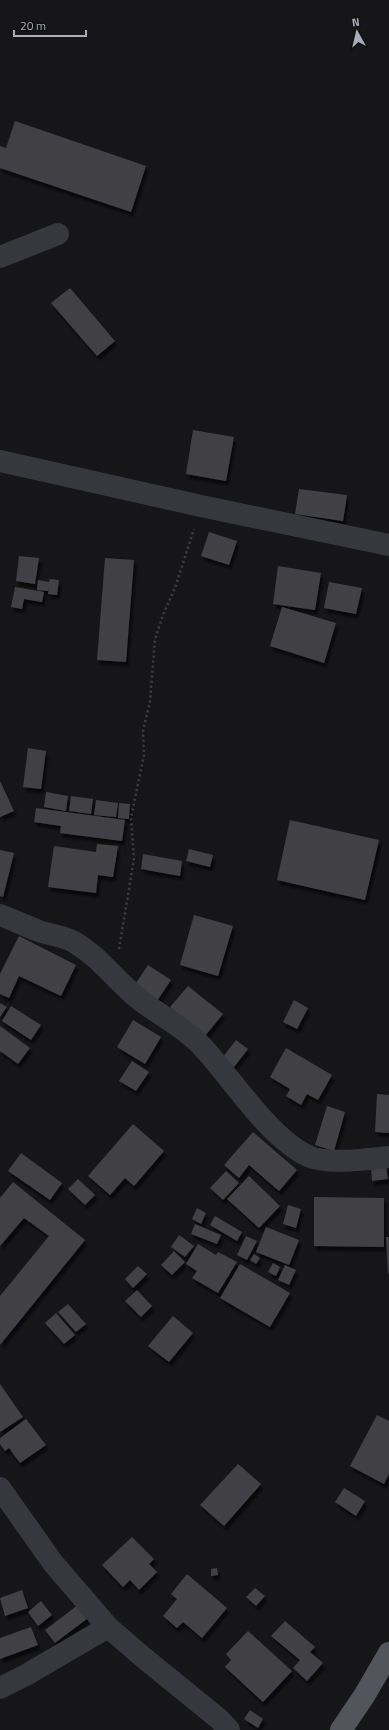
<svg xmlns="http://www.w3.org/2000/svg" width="389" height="1730" font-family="'Titillium Web',sans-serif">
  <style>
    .building { fill: #404145; filter: url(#shadow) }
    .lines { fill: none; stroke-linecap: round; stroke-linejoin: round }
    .path { stroke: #3d3f44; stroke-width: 2.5; stroke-dasharray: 2 3; stroke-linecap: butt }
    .street { stroke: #37383d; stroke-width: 22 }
    .primary { stroke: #53555c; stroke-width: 22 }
  </style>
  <defs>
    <filter id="shadow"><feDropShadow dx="2.5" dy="4.5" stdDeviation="1" flood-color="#0009"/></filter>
  </defs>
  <rect width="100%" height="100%" fill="#161618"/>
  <path class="building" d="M15,121l131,45 -15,46 -131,-44v-22l6,2z
    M70,288l45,53 -18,15 -46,-53z
    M193,430l41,7 -8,44 -40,-7z
    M299,489l48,6 -4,26 -48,-7z
    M209,532l28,9 -8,24 -28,-9z
    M19,556l20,2 -4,26 -19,-3z
    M105,558l29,2 -8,102 -29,-2z
    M278,566l43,7 -6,37 -42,-6z
    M50,579l9,1 -2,15 -9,-1 1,-9 -1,6 -11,-1 1,-10 11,2z
    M329,582l33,6 -6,26 -32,-6z
    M15,587l29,5 -2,10 -18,-3 -2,10 -11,-2z
    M282,607l54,16 -12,40 -54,-17z
    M28,748l18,3 -5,38 -18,-2z
    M0,781l14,30 -14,6z
    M46,792l22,4 -2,15 -22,-4z
    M71,796l22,3 -2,15 -22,-3z
    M96,800l22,3 -2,14 -22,-2z
    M119,803l11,1 -1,15 -11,-1z
    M36,808l89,12 -3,21 -62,-8 1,-7 -27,-4z
    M290,820l89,20 -14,60 -88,-20z
    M97,844l21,2 -5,31 -15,-2 -2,18 -48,-6 6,-41 42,6z
    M189,849l24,6 -3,12 -24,-6z
    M0,850l14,3 -11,44 -3,-1z
    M143,854l39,7 -2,15 -39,-7z
    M194,915l39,11 -15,50 -38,-11z
    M19,936l57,29 -15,31 -42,-20 -10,22 -9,-4v-20z
    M148,965l23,15 -14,21 -23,-15z
    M188,986l35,28 -18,22 -35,-29z
    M294,1000l14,8 -11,21 -14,-7z
    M0,1003l7,4 -7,10z
    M11,1006l30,19 -10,15 -29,-19z
    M133,1020l28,17 -16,27 -28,-17z
    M0,1026l30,22 -12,16 -18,-13z
    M236,1040l12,9 -14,18 -12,-9z
    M286,1048l46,27 -14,25 -11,-6 -6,11 -15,-9 4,-7 -20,-12z
    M132,1061l17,11 -13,19 -17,-10z
    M377,1094l12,1v38l-14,-1z
    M327,1106l18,6 -11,39 -19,-6z
    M133,1124l31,27 -30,35 -9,-8 -15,17 -22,-19z
    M253,1132l44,38 -18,21 -30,-26 -10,13 -15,-13z
    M21,1153l41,30 -12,17 -42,-29z
    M386,1166l2,13 -16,2 -1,-13z
    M226,1171l13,12 -16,17 -13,-12z
    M249,1176l31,30 -21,22 -32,-29z
    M78,1179l17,16 -10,10 -17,-16z
    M13,1182l72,58 -85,105v-49l49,-60 -25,-18 -24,28v-48z
    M314,1197l70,1v49l-70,-1z
    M288,1205l13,4 -5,19 -13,-4z
    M197,1208l9,5 -5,11 -9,-5z
    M215,1216l27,16 -5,9 -27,-16z
    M195,1224l26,11 -4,9 -26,-10z
    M266,1227l33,13 -10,25 -33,-13z
    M179,1235l15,11 -9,11 -14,-10z
    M246,1236l11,5 -10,19 -10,-5z
    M386,1237h3v36l-1,1z
    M198,1244l18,11 2,-3 19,10 -19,31 -26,-15 5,-7 -11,-7z
    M174,1251l11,11 -13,13 -11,-10z
    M254,1254l6,4 -4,6 -6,-4z
    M273,1263l7,4 -4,9 -8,-4z
    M240,1264l50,29 -20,34 -50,-29z
    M285,1265l11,5 -7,15 -11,-5z
    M138,1266l9,8 -14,14 -8,-9z
    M137,1290l15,16 -11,11 -16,-16z
    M68,1304l18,20 -10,8 -18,-20z
    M56,1313l19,22 -11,9 -19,-21z
    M173,1316l20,17 -24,29 -21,-16z
    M0,1384l23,33 -23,15z
    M377,1415l12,6v53l-5,10 -34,-18z
    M26,1419l20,26 -26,18 -11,-15 -4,3 -5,-7v-6z
    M238,1464l23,20 -37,42 -24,-21z
    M344,1488l21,13 -9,15 -21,-14z
    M132,1537l22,22 -5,5 8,8 -18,18 -9,-10 -7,7 -21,-22z
    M217,1568l1,7 -7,1v-7z
    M187,1574l40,34 -25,30 -19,-16 -6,6 -14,-12 14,-17 -6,-5z
    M255,1588l10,8 -9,10 -10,-9z
    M22,1590l6,18 -23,8 -5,-18z
    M41,1601l11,14 -14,11 -10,-14z
    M78,1605l10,13 -33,25 -10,-13z
    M285,1621l30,26 -5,5 13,11 -16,18 -14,-13 7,-8 -29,-24z
    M31,1627l7,18 -38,14v-21z
    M248,1631l44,40 -29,31 -38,-35 6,-7 -5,-6z
    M250,1710l13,9 -5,9 -14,-9z"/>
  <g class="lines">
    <path class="path" d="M119,949l15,-90 -3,-41 13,-63 -1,-24 7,-30 5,-62 8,-24 12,-27 19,-59"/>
    <path class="street" d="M0,257l58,-23
      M0,461l201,45 188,39
      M0,915c13,5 26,11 39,16 11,4 25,5 35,11 26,15 43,40 66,58 22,17 49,30 67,52 27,30 64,87 101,104 20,9 59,3 81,1
      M0,1488l53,75 55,64
      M0,1688l26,-13 82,-48 36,31 75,61 10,11"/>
    <path class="primary" d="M341,1730l23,-34 25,-43"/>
  </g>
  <g transform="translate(357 32) rotate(352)" stroke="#111113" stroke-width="3" paint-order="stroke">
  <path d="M0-3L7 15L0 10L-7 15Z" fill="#a8adb8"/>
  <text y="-6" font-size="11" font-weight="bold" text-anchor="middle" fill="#a8adb8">N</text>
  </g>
  <path d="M14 30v6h72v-6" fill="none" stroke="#a8adb8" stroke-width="2"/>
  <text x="20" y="30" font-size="12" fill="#a8adb8" stroke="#111113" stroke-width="3" paint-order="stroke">20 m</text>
</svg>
